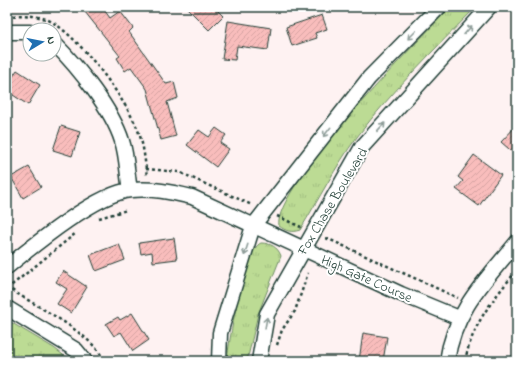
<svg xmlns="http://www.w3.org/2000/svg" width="524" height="368" font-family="'Indie Flower',sans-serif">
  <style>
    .grass { fill: url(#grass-tufts); stroke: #6e8c64 }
    .building { fill: url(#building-hatch); stroke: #1f3d34 }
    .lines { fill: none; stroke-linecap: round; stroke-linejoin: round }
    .street-casing { stroke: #1f3d34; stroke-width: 17 }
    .path { stroke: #1f3d34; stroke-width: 2.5; stroke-dasharray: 3 3; stroke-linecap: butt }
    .street { stroke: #fff; stroke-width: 14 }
    .oneway { stroke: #8f9e9a }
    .labels { text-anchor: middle; stroke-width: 4; stroke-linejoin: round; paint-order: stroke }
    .street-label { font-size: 14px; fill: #1f3d34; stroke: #fff }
  </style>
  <defs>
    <pattern id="grass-tufts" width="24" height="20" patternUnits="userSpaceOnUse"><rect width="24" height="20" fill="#bcdb94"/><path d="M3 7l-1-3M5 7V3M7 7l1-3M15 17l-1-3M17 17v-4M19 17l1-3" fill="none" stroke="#a1bd80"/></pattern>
    <pattern id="building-hatch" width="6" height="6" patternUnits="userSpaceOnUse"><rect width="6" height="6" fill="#f9bdbc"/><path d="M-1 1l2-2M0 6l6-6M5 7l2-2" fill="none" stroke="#d5a3a2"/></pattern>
  </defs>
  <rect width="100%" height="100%" fill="#fef2f2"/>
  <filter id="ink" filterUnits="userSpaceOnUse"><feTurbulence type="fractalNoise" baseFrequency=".025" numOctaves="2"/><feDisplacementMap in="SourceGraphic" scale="8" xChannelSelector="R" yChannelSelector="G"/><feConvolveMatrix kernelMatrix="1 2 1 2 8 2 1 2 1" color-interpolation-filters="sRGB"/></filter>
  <g filter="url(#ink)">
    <path class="grass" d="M451,7h25c-41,42 -83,83 -119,130 -22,30 -38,62 -57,93 -9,3 -14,1 -21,-4 -7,-37 141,-188 172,-219z
      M261,243c9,0 17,4 20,13l-23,58 -11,47h-20c2,-20 17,-112 34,-118z
      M7,320l47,28 17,13h-64z"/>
    <path class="building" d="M81,7h21l8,11 10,-7 13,17 -4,4 37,52 8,-2 4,16 -11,4 9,34 -15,4 -14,-51 -16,-22 -6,4 -8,-13 3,-2z
      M186,7h28l9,9 -14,14z
      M322,15l5,14 -12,4 2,5 -25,8 -6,-19z
      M228,21l43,7 -3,22 -31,-4 -2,14 -13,-1z
      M17,70l23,15 -12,20 -21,-14v-6z
      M517,125v31l-16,-14z
      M61,126l19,6 -8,24 -19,-6z
      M216,128l10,7 -6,8 9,6 -13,18 -29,-22 12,-15 10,7z
      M474,155l27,20 -22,31 -23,-17 7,-8 -5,-4z
      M29,167l12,20 -18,11 -12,-21z
      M174,238l3,21 -24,3 -1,-10 -11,2 -2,-11z
      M119,244l6,16 -29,11 -6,-16z
      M63,271l24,16 -16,26 -14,-9 10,-15 -11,-7z
      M132,313l17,27 -16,11 -12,-19 -7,4 -8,-12 12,-7 2,3z
      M363,333l24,4 -4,24h-24z"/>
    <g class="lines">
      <defs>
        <path id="street" d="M7,32h23
          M54,43c24,24 58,66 68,98 5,15 5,33 8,49
          M7,267c27,-22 90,-74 124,-77 21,-2 40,2 61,7l209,97 58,24
          M7,308l69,42 9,11
          M219,361l1,-28 33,-107 116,-148 70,-71
          M259,361l8,-47 95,-167 127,-140
          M447,361c7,-51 39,-81 70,-119"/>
      </defs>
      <use href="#street" class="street-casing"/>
      <path class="path" d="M7,17c12,-3 27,-2 39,2 29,11 83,84 93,114 5,14 6,29 8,44
        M146,169l33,3 73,33
        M277,216l24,11
        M99,218l28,-8
        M326,238l132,60
        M7,287c26,18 86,46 97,74
        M7,289l69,-56
        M277,345l5,-15 13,-19 13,-38
        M465,361c8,-39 28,-61 52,-91"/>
      <use href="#street" class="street"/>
    </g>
    <defs><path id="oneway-shaft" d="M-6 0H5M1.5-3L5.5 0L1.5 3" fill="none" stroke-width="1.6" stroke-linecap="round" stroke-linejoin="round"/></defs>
    <g class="oneway">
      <use href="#oneway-shaft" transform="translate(468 30) rotate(-48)"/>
      <use href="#oneway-shaft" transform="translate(412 35) rotate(135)"/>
      <use href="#oneway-shaft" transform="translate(381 127) rotate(-47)"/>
      <use href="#oneway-shaft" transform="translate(327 132) rotate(128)"/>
      <use href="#oneway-shaft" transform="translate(246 250) rotate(108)"/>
      <use href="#oneway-shaft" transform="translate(266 323) rotate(-80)"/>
    </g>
  </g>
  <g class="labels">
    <g class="street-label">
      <text transform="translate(332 201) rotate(-59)" y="5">Fox Chase Boulevard</text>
      <text transform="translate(367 278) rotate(24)" y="5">High Gate Course</text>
    </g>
  </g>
  <rect width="524" height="368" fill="none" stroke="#fff" stroke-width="24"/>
  <rect x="12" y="12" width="500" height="344" fill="none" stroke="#1f3d34" stroke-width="1.5" filter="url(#ink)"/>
  <g transform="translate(42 42) rotate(80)"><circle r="19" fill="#ffffff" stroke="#a5b1ae"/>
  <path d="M0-3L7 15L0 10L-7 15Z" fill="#1f6fb2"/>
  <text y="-6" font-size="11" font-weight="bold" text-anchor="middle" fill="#1f3d34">N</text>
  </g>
</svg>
